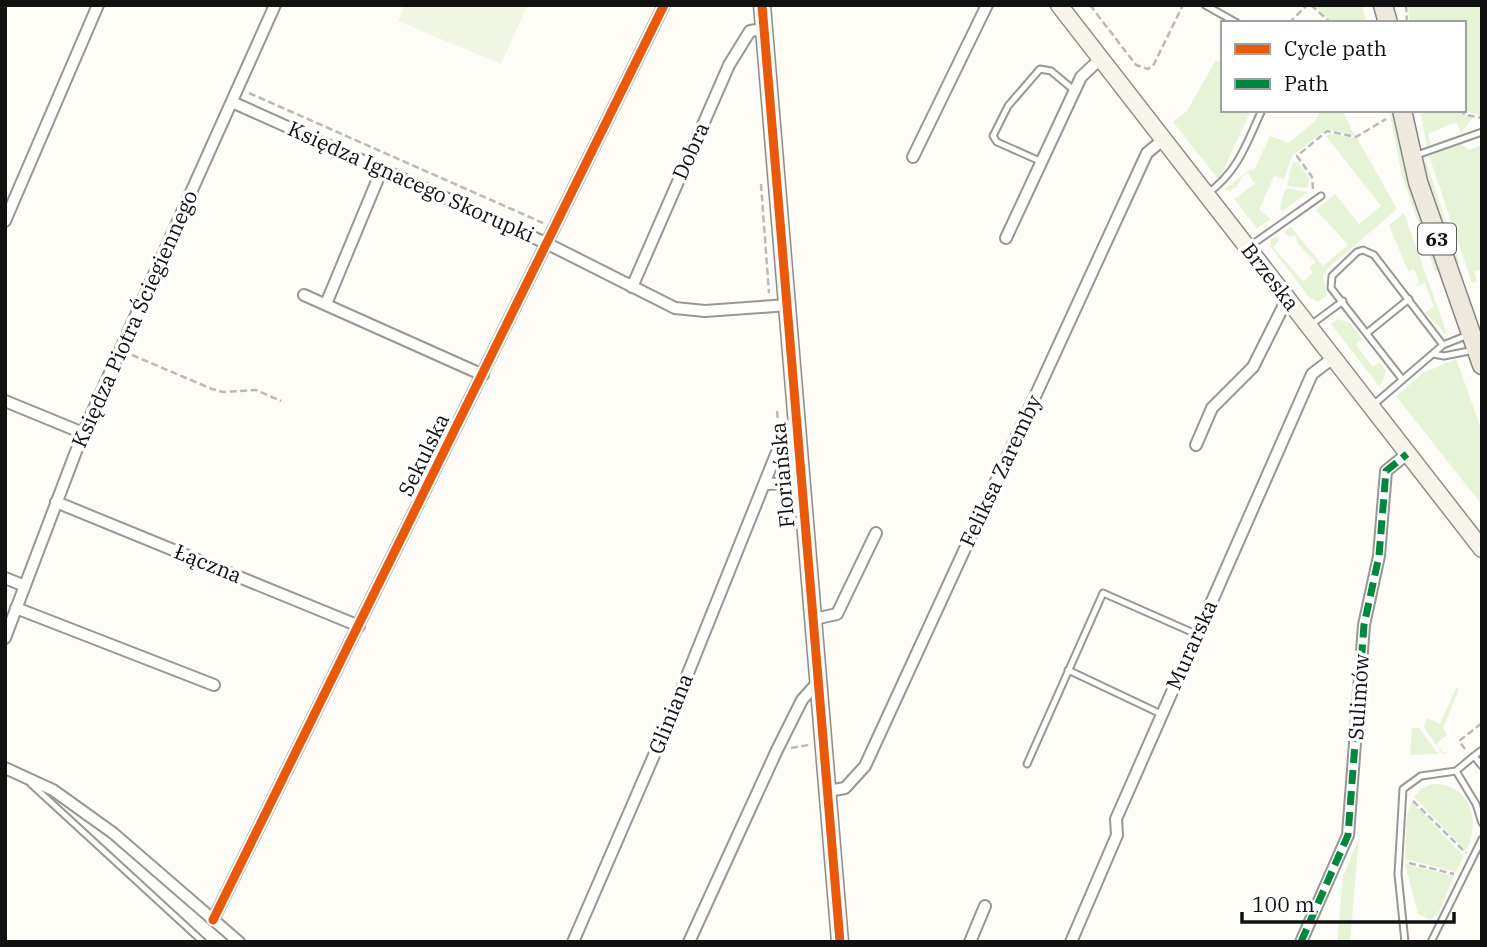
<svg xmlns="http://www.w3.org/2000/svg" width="1487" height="947" font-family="'IBM Plex Serif',serif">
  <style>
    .green { fill: #e7f3d7 }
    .pitch { fill: #f0f6e1 }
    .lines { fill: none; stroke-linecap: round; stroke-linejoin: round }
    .lane-casing { stroke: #979795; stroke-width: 9 }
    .street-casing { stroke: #979795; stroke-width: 14 }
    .secondary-casing { stroke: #8e8d8b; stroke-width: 19 }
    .primary-casing { stroke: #858482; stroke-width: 21 }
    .path { stroke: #b9b9b8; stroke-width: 2.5; stroke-dasharray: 7 3.5; stroke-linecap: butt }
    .lane { stroke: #fffffe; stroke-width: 5 }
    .street { stroke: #fffffe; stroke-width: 10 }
    .secondary { stroke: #f6f4eb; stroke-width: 16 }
    .primary { stroke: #ede9dc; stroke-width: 18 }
    .quiet { stroke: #00873e; stroke-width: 7; stroke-dasharray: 14 7; stroke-linecap: butt }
    .cycleway-casing { stroke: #fff; stroke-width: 13 }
    .cycleway { stroke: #e8590c; stroke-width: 9 }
    .labels { text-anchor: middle; stroke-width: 7; stroke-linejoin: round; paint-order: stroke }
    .shield { fill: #fff; stroke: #585858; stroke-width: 2 }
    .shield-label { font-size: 19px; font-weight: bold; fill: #111 }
    .street-label { font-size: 21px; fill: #111; stroke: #fff }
  </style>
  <rect width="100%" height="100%" fill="#fdfcf7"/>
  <path class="green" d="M1314,5h48l4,18h-33z
    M1408,5h74v111l-20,-6 2,-87h-55z
    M1216,60l7,3v47h28l-32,70 -46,-58 14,-11z
    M1321,110h21l13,26 -28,-7 -35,27 -8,23 -10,-3 -15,34 12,9 -14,9 -23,-29 21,-15 -7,-11 -6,4 -5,10 -9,4 -3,-2 26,-20 3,2 16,-35 19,7 27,-23z
    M1389,110h5l12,60 33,100 -4,2 -33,-96z
    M1420,110h36l17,8 -12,14 -5,-10 -28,12 3,10 -4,3z
    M1329,134l28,4 40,71 -69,59 -5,10 4,17 -9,7 -9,-5 -39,-51 1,-7 7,-3 1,5 -6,6 30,34 10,-8 -3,-6 6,-5 -18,-18 -3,-9 -6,2 -5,-6 7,-4 32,39 25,-21 -32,-35 19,-16 24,30 22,-18 -55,-70z
    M1459,143l10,7 13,-5v124l-8,2 3,11 -5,1 -43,-127z
    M1426,161l34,102 -5,2 -29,-85 -3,-14z
    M1298,162l11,15 -1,11 -21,-2 5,-23z
    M1286,188l22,4 -26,20 -2,-7z
    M1404,213l44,124 -23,-25 9,-5 -9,-24 -11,4 5,-5 -5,-13 -6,2 -19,-46z
    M1338,319l12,4 12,16 -6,6 17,22 7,-5 6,9 -4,13 -3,2 -48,-62z
    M1456,359l26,72v74l-86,-109 27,-23z
    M1456,688l3,1 -16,39 4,7 -11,9 6,8 6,1 -6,1 -18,-27 3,-9 13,6z
    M1412,728h7l19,26 -28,1z
    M1432,784c38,-2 50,38 34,67l-52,-54 7,-8z
    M1412,802l52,54 -8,16 -51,-13 2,-45z
    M1359,837l-9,105h-13l6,-65z
    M1405,864l49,12 -16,38 -8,6 -12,-6z"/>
  <path class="pitch" d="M405,5h121l1,1 -26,58 -103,-43z"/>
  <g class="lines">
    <defs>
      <path id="lane" d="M1205,5l32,18
        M1414,156l68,-24
        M1042,162l-45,-20 -4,-6 15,-30 32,-37 11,2 24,20
        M1208,193c30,-21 39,-51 54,-83
        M1250,246l71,-50
        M1312,324l31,-23
        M1367,333l42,-34
        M1433,354l11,2 30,-6
        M1402,379l-71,-91 1,-12 25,-24 6,-2 11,5 69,90
        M1372,406l71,-61 25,-10
        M1068,670l93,44
        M1482,750l-8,6 8,10
        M1474,756l-18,15 20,33 6,19
        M1027,764l76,-171 93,41
        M31,784l172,158
        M1405,942l-7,-68 5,-85 18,-13 35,-5
        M1431,942l51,-103"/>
      <path id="street" d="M232,102l316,142 127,64 30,3 83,-6
        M913,157l74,-152
        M5,221l93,-216
        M1006,238l75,-161 19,-18
        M632,287l97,-222 21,-34 14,-2
        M304,295l179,80
        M326,304l56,-135
        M5,401l78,32
        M1196,445l16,-37 41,-41 34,-68
        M765,484l36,-1
        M56,502l303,124
        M5,578l20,8
        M16,608l198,77
        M814,619l23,-5 39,-81
        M5,638l78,-205 192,-428
        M5,768l48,22 60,43 126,109
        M828,791l17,-3 20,-22 282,-613 17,-14
        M213,920l451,-915
        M573,942l95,-219 117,-291 13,-1
        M689,942l88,-192 25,-50 17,-19
        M970,942l15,-36
        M1071,942l46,-107 -1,-16 196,-445 21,-16
        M1301,942l47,-107 16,-210 15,-69 7,-85 21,-17"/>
      <path id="secondary" d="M762,5l78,937
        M1059,5l423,544"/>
      <path id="primary" d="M1383,5l5,18
        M1402,110l16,72 64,183"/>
    </defs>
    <use href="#lane" class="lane-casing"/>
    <use href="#street" class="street-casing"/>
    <use href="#secondary" class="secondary-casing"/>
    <use href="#primary" class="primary-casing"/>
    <path class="path" d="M1090,5l46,60 12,4 5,-3 30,-61
      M1311,5l20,18
      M1406,5l1,18
      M1289,23l18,-18
      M249,93l294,130
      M1459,110l7,5 16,3
      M761,184l8,109
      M1313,189l-1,-12 -15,-21 30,-25 29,6 30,-18
      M132,355l80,34 11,3 33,-2 25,11
      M777,411l1,11
      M791,748l18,-3
      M1465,749l-6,-8 23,-18
      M1413,801l53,52
      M1409,863l45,11"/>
    <use href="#lane" class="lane"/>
    <use href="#street" class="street"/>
    <use href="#secondary" class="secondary"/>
    <use href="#primary" class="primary"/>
    <path class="quiet" d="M1301,942l47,-107 16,-210 15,-69 7,-85 21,-17"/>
    <defs>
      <path id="cycleway" d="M762,5l78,937
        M213,920l451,-915"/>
    </defs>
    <use href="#cycleway" class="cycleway-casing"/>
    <use href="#cycleway" class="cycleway"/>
  </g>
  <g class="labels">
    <rect class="shield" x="1418" y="223.5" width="38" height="31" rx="5"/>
    <g class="shield-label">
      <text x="1437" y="246">63</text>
    </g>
    <g class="street-label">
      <text transform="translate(691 151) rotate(-66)" y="7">Dobra</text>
      <text transform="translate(411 182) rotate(24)" y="7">Księdza Ignacego Skorupki</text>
      <text transform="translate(1270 277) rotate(52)" y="7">Brzeska</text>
      <text transform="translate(135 319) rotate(-66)" y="7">Księdza Piotra Ściegiennego</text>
      <text transform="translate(424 455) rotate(-64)" y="7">Sekulska</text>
      <text transform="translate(1001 471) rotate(-65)" y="7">Feliksa Zaremby</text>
      <text transform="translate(783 475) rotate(-95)" y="7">Floriańska</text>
      <text transform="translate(208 564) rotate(22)" y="7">Łączna</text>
      <text transform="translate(1192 645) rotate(-66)" y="7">Murarska</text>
      <text transform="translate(1359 697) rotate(-86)" y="7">Sulimów</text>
      <text transform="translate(671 714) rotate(-68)" y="7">Gliniana</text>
    </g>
  </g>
  <rect width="1487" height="947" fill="none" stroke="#111111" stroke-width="14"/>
  <rect x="1221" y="21" width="245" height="91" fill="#ffffff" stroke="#a0a0a0" stroke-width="2"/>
  <rect x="1235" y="44" width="35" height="10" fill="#e8590c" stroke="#a0a0a0" stroke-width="2"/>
  <text x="1284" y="56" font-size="21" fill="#111111">Cycle path</text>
  <rect x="1235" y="79" width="35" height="10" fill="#00873e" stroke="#a0a0a0" stroke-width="2"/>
  <text x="1284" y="91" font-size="21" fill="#111111">Path</text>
  <path d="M1242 912v10h212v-10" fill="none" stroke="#111111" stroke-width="3.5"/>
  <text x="1252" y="912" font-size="21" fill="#111111" stroke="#ffffff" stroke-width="5" paint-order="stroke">100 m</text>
</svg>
